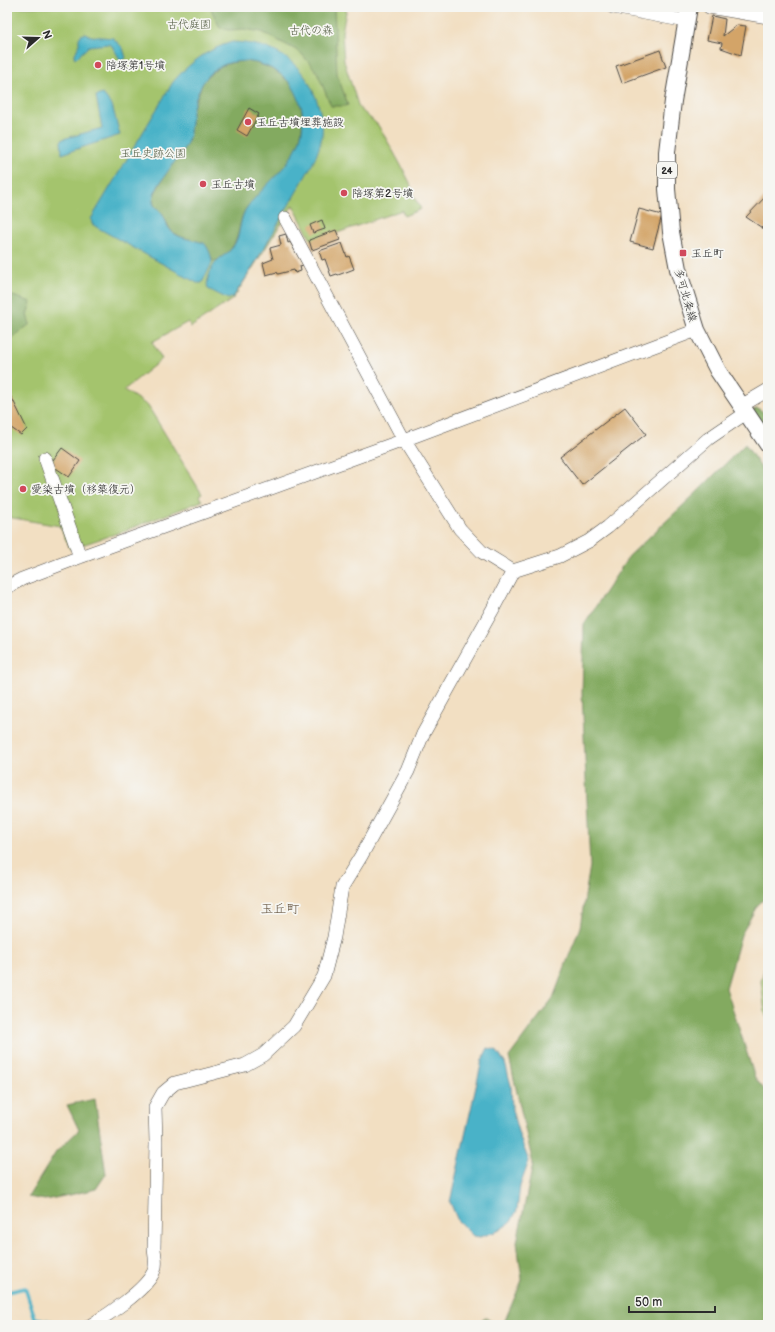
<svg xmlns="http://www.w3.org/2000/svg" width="775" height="1332" font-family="'Balsamiq Sans','Klee One',sans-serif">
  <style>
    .green { fill: #a4c46d; stroke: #68784c }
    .forest { fill: #83aa60; stroke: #576a46 }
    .water { fill: #49b2c8; stroke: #3a6e7a }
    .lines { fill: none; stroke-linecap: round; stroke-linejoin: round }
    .stream { stroke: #49b2c8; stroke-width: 3.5 }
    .building { fill: #d3a467 }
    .minor-casing { stroke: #494642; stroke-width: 14 }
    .major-casing { stroke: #494642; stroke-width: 18 }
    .minor { stroke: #fff; stroke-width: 13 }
    .major { stroke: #fff; stroke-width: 16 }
    .poi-dot { fill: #d1495b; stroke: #f6f6f2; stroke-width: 1.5 }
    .labels { text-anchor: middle; stroke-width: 3.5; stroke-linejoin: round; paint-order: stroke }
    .shield { fill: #f6f6f2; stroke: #686867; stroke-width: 1 }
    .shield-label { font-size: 10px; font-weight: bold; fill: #2b2b2b }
    .park-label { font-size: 11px; fill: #4f593f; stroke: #f6f6f2 }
    .poi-label { font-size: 11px; fill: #2b2b2b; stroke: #f6f6f2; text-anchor: start }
    .street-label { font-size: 11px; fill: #2b2b2b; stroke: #f6f6f2 }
    .quarter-label { font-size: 13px; fill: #665540; stroke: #f6f6f2 }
  </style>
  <rect width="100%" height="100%" fill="#f6f6f2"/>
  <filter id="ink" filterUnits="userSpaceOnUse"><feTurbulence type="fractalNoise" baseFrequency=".025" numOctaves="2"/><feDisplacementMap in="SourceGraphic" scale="8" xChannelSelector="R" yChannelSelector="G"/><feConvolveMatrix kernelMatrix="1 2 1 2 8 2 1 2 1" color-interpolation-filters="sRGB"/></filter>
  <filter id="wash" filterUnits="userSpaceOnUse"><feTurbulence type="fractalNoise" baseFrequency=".012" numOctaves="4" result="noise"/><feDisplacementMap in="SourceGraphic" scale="16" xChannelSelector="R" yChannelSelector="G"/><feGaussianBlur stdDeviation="0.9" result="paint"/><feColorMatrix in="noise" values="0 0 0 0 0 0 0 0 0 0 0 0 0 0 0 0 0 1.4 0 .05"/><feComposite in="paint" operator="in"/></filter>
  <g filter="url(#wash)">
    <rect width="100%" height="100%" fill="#f2dfc2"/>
    <path class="green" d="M7,7h340l-5,25 2,29 15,47 19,17 10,17 15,27 7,14 3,12 8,14 -17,7 -2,-6 -90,32 -19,-37 -60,94 -42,28 -3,-5 -36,20 10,17 -38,31 24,16 54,88 -3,2 3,5 -78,30 -54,18 -10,-23 -53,-9z
      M768,955v65l-3,-7 -4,-32z"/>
    <path class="forest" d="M210,7h124l3,67 11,31 -3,1h-14l-14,-34 -17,-20 -38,-20 -18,-3 -15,1 -9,-2z
      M247,61c35,6 59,29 55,67 -1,10 -4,20 -10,28 -12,19 -30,33 -44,50 -13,17 -4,36 -26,51 -2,2 -4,3 -7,4l-3,-1 -6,-15 -3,-2 -22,-6 -10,-6 -8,-16 -9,-10 -1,-8 15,-28 20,-28 2,-8 2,-23 11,-28 6,-7 12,-9 13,-4z
      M7,294l24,8 -4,13 3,9 -23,18z
      M757,408c13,6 11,16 11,29l-19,-24z
      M745,444l23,34v417l-11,11 -16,29 -15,53 29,90 13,16v231h-265l19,-45 -5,-38 16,-78 -24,-107 44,-59 27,-71 10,-61 -8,-173 2,-69 45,-68 66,-62z
      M95,1099l11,75 -10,15 -22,5 -29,6 -17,-3 28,-45 23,-22 -12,-25z
      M485,1317l11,8h-20z"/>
    <path class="water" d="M85,33l6,3 22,2 10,10 3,10 -5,3 -9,-15 -3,-2 -20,2 -14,13 -1,-3 5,-11v-7l2,-3z
      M232,42c39,1 70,18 84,56 9,26 9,39 -3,65l-43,75 -24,40 -13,19 -5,2 -20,-10c-3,-7 3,-21 8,-27 5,-6 12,-8 16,-14 10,-12 6,-30 16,-42 24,-30 61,-52 54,-96 -3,-12 -7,-23 -17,-32 -19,-18 -56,-25 -76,-3 -7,7 -11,17 -14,26 -6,14 -2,29 -8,42 -6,13 -36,46 -34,59 1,6 6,7 9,12 3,4 4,9 6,13 7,12 24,12 36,16 4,4 8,13 8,20l-10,20h-5l-99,-55 -6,-4 -1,-5 82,-137c16,-19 35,-33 59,-40z
      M103,94l9,11 8,30 -58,19 -1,-13 2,-2 39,-11 -6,-32z
      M488,1048l8,2 9,13 6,22 1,25 7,25 10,26 -9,25 -3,24 -6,12 -13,9 -18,6 -7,-1 -15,-15 -8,-19 32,-142z"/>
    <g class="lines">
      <path class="stream" d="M7,1292l18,-4 10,30 34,7"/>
    </g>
    <g id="blocks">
      <path class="building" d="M712,16l13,3 -2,17 14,-11 9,1 -5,29 -20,-7 1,-5 -15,-3z
        M660,50l6,17 -44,16 -6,-17z
        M249,108l10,6 -12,22 -10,-6z
        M768,194v38l-22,-15z
        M639,209l23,6 -9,33 -23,-6z
        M322,220l3,9 -12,4 -3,-8z
        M336,230l4,10 -28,10 -3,-10z
        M286,234l2,9 2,-1 13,23 -3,1 1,5 -6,2 -1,-3 -16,4 -1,-2 -11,3 -3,-12 10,-4 -3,-11 11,-3 -2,-9z
        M342,243l5,14 2,-1 5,13 -16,6 -1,-1 -6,2 -6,-17 -3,1 -3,-9z
        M7,393l5,5 15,31 -6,6 -14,-10z
        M625,407l21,27 -64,51 -22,-28z
        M62,448l18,13 -11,16 -19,-13z"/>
    </g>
  </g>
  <g filter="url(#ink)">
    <use href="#blocks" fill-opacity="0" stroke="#494642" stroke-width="1"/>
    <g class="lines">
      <defs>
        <path id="minor" d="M613,7l73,14
          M709,7l59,10
          M285,218l119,222 56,89 22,23 31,19
          M741,406l27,-16
          M45,458l35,99
          M7,587l15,-8 58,-22 324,-117 293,-110
          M91,1325c17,-10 53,-34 62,-52 4,-7 2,-16 1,-24l2,-107 -1,-35 8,-14 12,-10 70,-18 18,-10 31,-29 30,-50 10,-39 8,-50 19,-31 47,-85 15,-37 71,-127 19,-36 47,-15 29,-15 19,-14 100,-88 38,-26"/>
        <path id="major" d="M689,7l-16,94 -6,51v37l4,43 7,37 19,61 21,41 50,74"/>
      </defs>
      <use href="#minor" class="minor-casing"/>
      <use href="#major" class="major-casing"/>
      <use href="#minor" class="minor"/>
      <use href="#major" class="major"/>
    </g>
  </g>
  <g class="poi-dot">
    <circle cx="98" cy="65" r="4"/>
    <circle cx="248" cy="122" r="4"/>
    <circle cx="203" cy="184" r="4"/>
    <circle cx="344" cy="193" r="4"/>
    <rect x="679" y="249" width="8" height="8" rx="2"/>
    <circle cx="23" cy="489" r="4"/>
  </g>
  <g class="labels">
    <rect class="shield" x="657" y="162" width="20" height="16" rx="3"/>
    <g class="shield-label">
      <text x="667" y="174">24</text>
    </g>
    <g class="park-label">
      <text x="189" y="28">古代庭園</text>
      <text x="311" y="34">古代の森</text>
      <text x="153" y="157">玉丘史跡公園</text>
    </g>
    <g class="poi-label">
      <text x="106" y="69">陪塚第1号墳</text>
      <text x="256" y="126">玉丘古墳埋葬施設</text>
      <text x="211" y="188">玉丘古墳</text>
      <text x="352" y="197">陪塚第2号墳</text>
      <text x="691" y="257">玉丘町</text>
      <text x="31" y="493">愛染古墳（移築復元）</text>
    </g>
    <g class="street-label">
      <text transform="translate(686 295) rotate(74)" y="4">多可北条線</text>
    </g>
    <g class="quarter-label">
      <text x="280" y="913">玉丘町</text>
    </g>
  </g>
  <rect width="775" height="1332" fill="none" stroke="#f6f6f2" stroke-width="24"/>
  <g transform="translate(38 38) rotate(70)" stroke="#f6f6f2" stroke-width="3" paint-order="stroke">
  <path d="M0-3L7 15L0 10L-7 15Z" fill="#2b2b2b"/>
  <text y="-6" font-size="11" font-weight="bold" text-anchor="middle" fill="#2b2b2b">N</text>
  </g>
  <path d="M629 1306v6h86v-6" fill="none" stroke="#2b2b2b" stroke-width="2"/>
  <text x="635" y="1306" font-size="12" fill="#2b2b2b" stroke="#f6f6f2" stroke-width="3" paint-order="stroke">50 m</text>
</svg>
